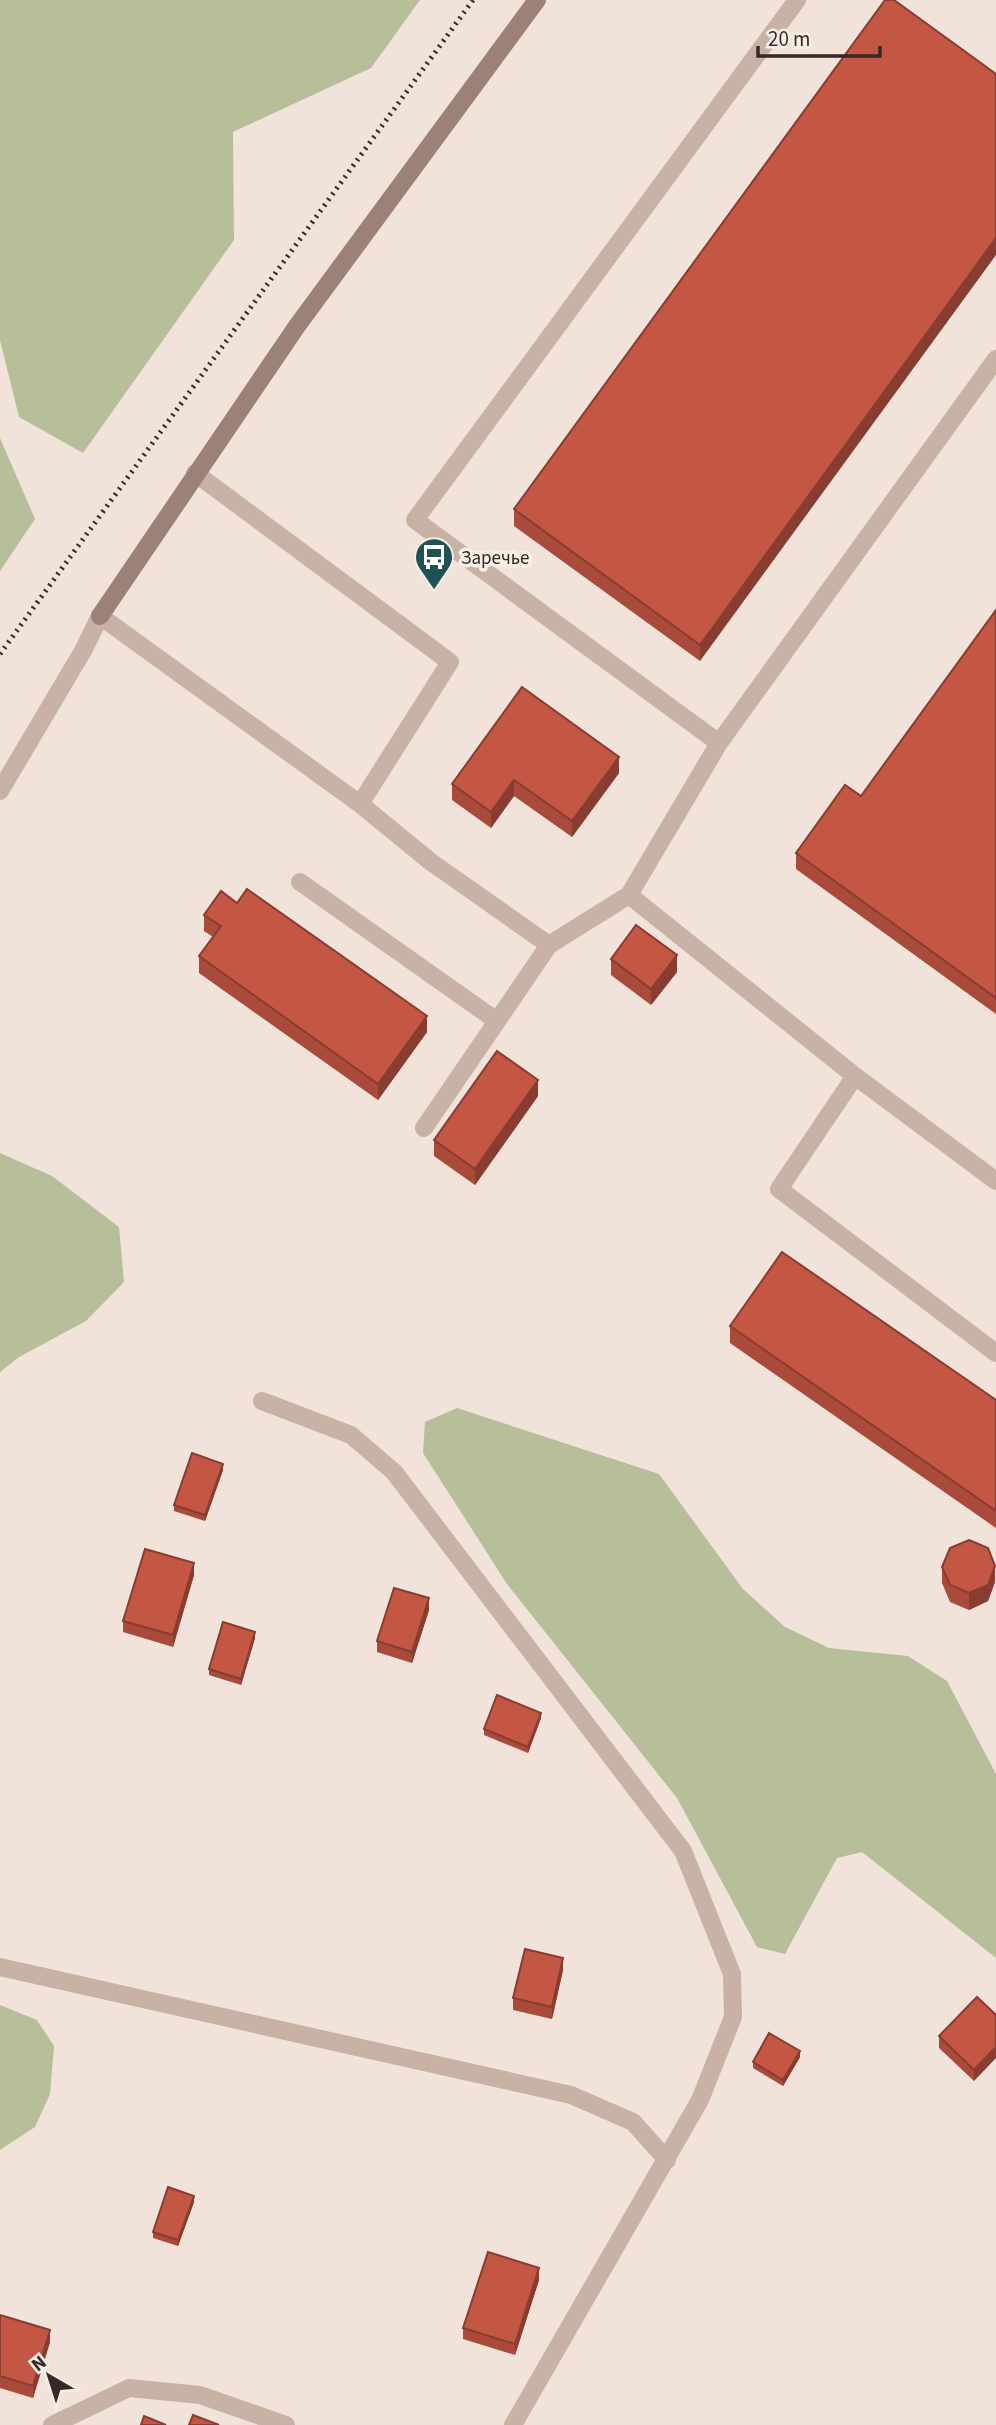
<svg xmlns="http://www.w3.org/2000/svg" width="996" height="2425" font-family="'Source Sans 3',sans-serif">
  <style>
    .green { fill: #b6bf99 }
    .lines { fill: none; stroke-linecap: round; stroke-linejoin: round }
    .lane { stroke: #c8b2a5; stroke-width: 18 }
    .street { stroke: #c8b2a5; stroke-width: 18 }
    .secondary { stroke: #9c8177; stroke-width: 18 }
    .rail { stroke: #342926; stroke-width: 5; stroke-dasharray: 2 5; stroke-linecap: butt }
    .wall { fill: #a94a3a }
    .shaded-wall { fill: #893c30 }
    .building { fill: #c45644; stroke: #893c30; stroke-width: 2 }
    .labels { text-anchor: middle; stroke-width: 7; stroke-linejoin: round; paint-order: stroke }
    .poi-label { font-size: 19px; fill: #342926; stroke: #f9eee5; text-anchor: start }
  </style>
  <rect width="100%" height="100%" fill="#f1e3d9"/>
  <path class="green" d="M0,0h420l-49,68 -138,64 1,108 -151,213 -64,-36 -19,-77z
    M0,438l35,81 -35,52z
    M0,1153l52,23 67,51 5,55 -38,39 -67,36 -19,15z
    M457,1408l202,66 84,115 42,38 44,21 79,8 39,25 49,93v184l-134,-106 -25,6 -52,96 -28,-7 -80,-149 -170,-214 -84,-131 2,-31z
    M0,2005l37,15 17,26 -4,48 -15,33 -35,23z"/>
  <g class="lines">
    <path class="lane" d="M195,473l255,189 -90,142
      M100,616l260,188 71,58 118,83 80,-50 226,181 141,105
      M719,743l-304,-223 382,-520
      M300,882l197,139
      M629,895l90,-152 277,-384
      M855,1076l-76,113 217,164
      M424,1128l125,-183
      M262,1401l89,34 43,37 289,379 49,123 1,43 -33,83 -187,325
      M0,1967l571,128 62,27 34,38"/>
    <path class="street" d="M0,791l84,-142 16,-33
      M52,2425l77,-37 71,7 86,30"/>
    <path class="secondary" d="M100,616l197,-290 240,-326"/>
    <path class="rail" d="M0,654l473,-654"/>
  </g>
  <path class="wall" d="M996,74l-296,587 -186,-135v-17z
    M996,610v404l-200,-145v-16l65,-57z
    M619,773l-47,64 -58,-41 -23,32 -39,-28v-16z
    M204,915l223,117 -49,68 -179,-127v-17l14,-19 -9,-6z
    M611,959l66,13 -26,33 -40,-30z
    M538,1096l-63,89 -41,-29v-16z
    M730,1326l266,74v128l-266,-185z
    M223,1470l-18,51 -31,-10v-6z
    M942,1567l53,15 -7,19 -19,9 -19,-8 -8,-19z
    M194,1575l-21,72 -50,-15v-11z
    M429,1610l-17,53 -35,-11v-11z
    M255,1638l-14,47 -32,-10v-6z
    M541,1718l-13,35 -44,-18v-6z
    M563,1970l-11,49 -39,-9v-12z
    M977,1997l-3,84 -35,-33v-12z
    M800,2057l-17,29 -30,-18v-6z
    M194,2202l-16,44 -25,-8v-6z
    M539,2280l-24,75 -52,-16v-11z
    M0,2315l50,27 -17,56 -33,-10z"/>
  <path class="shaded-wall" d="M996,238v17l-296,406v-16z
    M619,757v16l-47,64v-16z
    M514,780v16l-23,32v-16z
    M677,955v17l-26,33v-16z
    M427,1016v16l-49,68v-16z
    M538,1080v16l-63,89v-16z
    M223,1464v6l-18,51v-6z
    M194,1563v12l-21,72v-12z
    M995,1566v16l-7,19 -19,9v-17z
    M429,1598v12l-17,53v-11z
    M255,1632v6l-14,47v-6z
    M541,1713v5l-13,35v-6z
    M563,1958v12l-11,49v-12z
    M996,2047v11l-22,23v-11z
    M800,2051v6l-17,29v-6z
    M194,2196v6l-16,44v-6z
    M539,2268v12l-24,75v-11z
    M50,2330v12l-17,56v-12z"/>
  <path class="building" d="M885,0h9l102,74v164l-296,407 -186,-136z
    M996,610v388l-200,-145 49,-68 16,11z
    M522,687l97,70 -47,64 -58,-41 -23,32 -39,-28z
    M247,889l180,127 -49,68 -179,-128 22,-30 -17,-11 17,-24 16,12z
    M636,925l41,30 -26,34 -40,-30z
    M497,1051l41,29 -63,89 -41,-29z
    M782,1252l214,148v111l-266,-185z
    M192,1453l31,11 -18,51 -31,-10z
    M969,1540l19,8 7,18 -7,19 -19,8 -19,-8 -8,-18 8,-19z
    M145,1549l49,14 -21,72 -50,-14z
    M394,1588l35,10 -17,54 -35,-11z
    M223,1622l32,10 -14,47 -32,-10z
    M497,1695l44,18 -13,34 -44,-18z
    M525,1949l38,9 -11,49 -39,-9z
    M977,1997l19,18v32l-22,23 -35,-34z
    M769,2033l31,18 -17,29 -30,-18z
    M168,2187l26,9 -16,44 -25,-8z
    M488,2252l51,16 -24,76 -52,-16z
    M0,2315l50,15 -17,56 -33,-10z
    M193,2415l26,10h-30z
    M144,2416l22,9h-25z"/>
  <defs>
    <symbol id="bus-pin" viewBox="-11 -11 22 30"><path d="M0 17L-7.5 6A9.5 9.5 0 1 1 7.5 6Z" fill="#1d5453" stroke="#f9eee5"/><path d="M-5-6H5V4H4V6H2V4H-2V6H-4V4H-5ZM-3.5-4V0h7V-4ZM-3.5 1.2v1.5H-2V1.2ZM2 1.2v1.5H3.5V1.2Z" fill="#fff"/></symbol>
  </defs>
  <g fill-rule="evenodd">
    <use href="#bus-pin" x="412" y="535" width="44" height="60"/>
  </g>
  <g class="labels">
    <g class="poi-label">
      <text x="461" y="564">Заречье</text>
    </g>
  </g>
  <g transform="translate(49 2376) rotate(321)" stroke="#f9eee5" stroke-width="5" paint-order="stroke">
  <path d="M0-5L12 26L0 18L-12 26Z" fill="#342926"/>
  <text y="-10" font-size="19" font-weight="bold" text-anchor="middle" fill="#342926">N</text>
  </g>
  <path d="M758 46v10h122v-10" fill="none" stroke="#342926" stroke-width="3.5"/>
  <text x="768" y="46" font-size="21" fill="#342926" stroke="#f9eee5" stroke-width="5" paint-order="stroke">20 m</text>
</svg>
